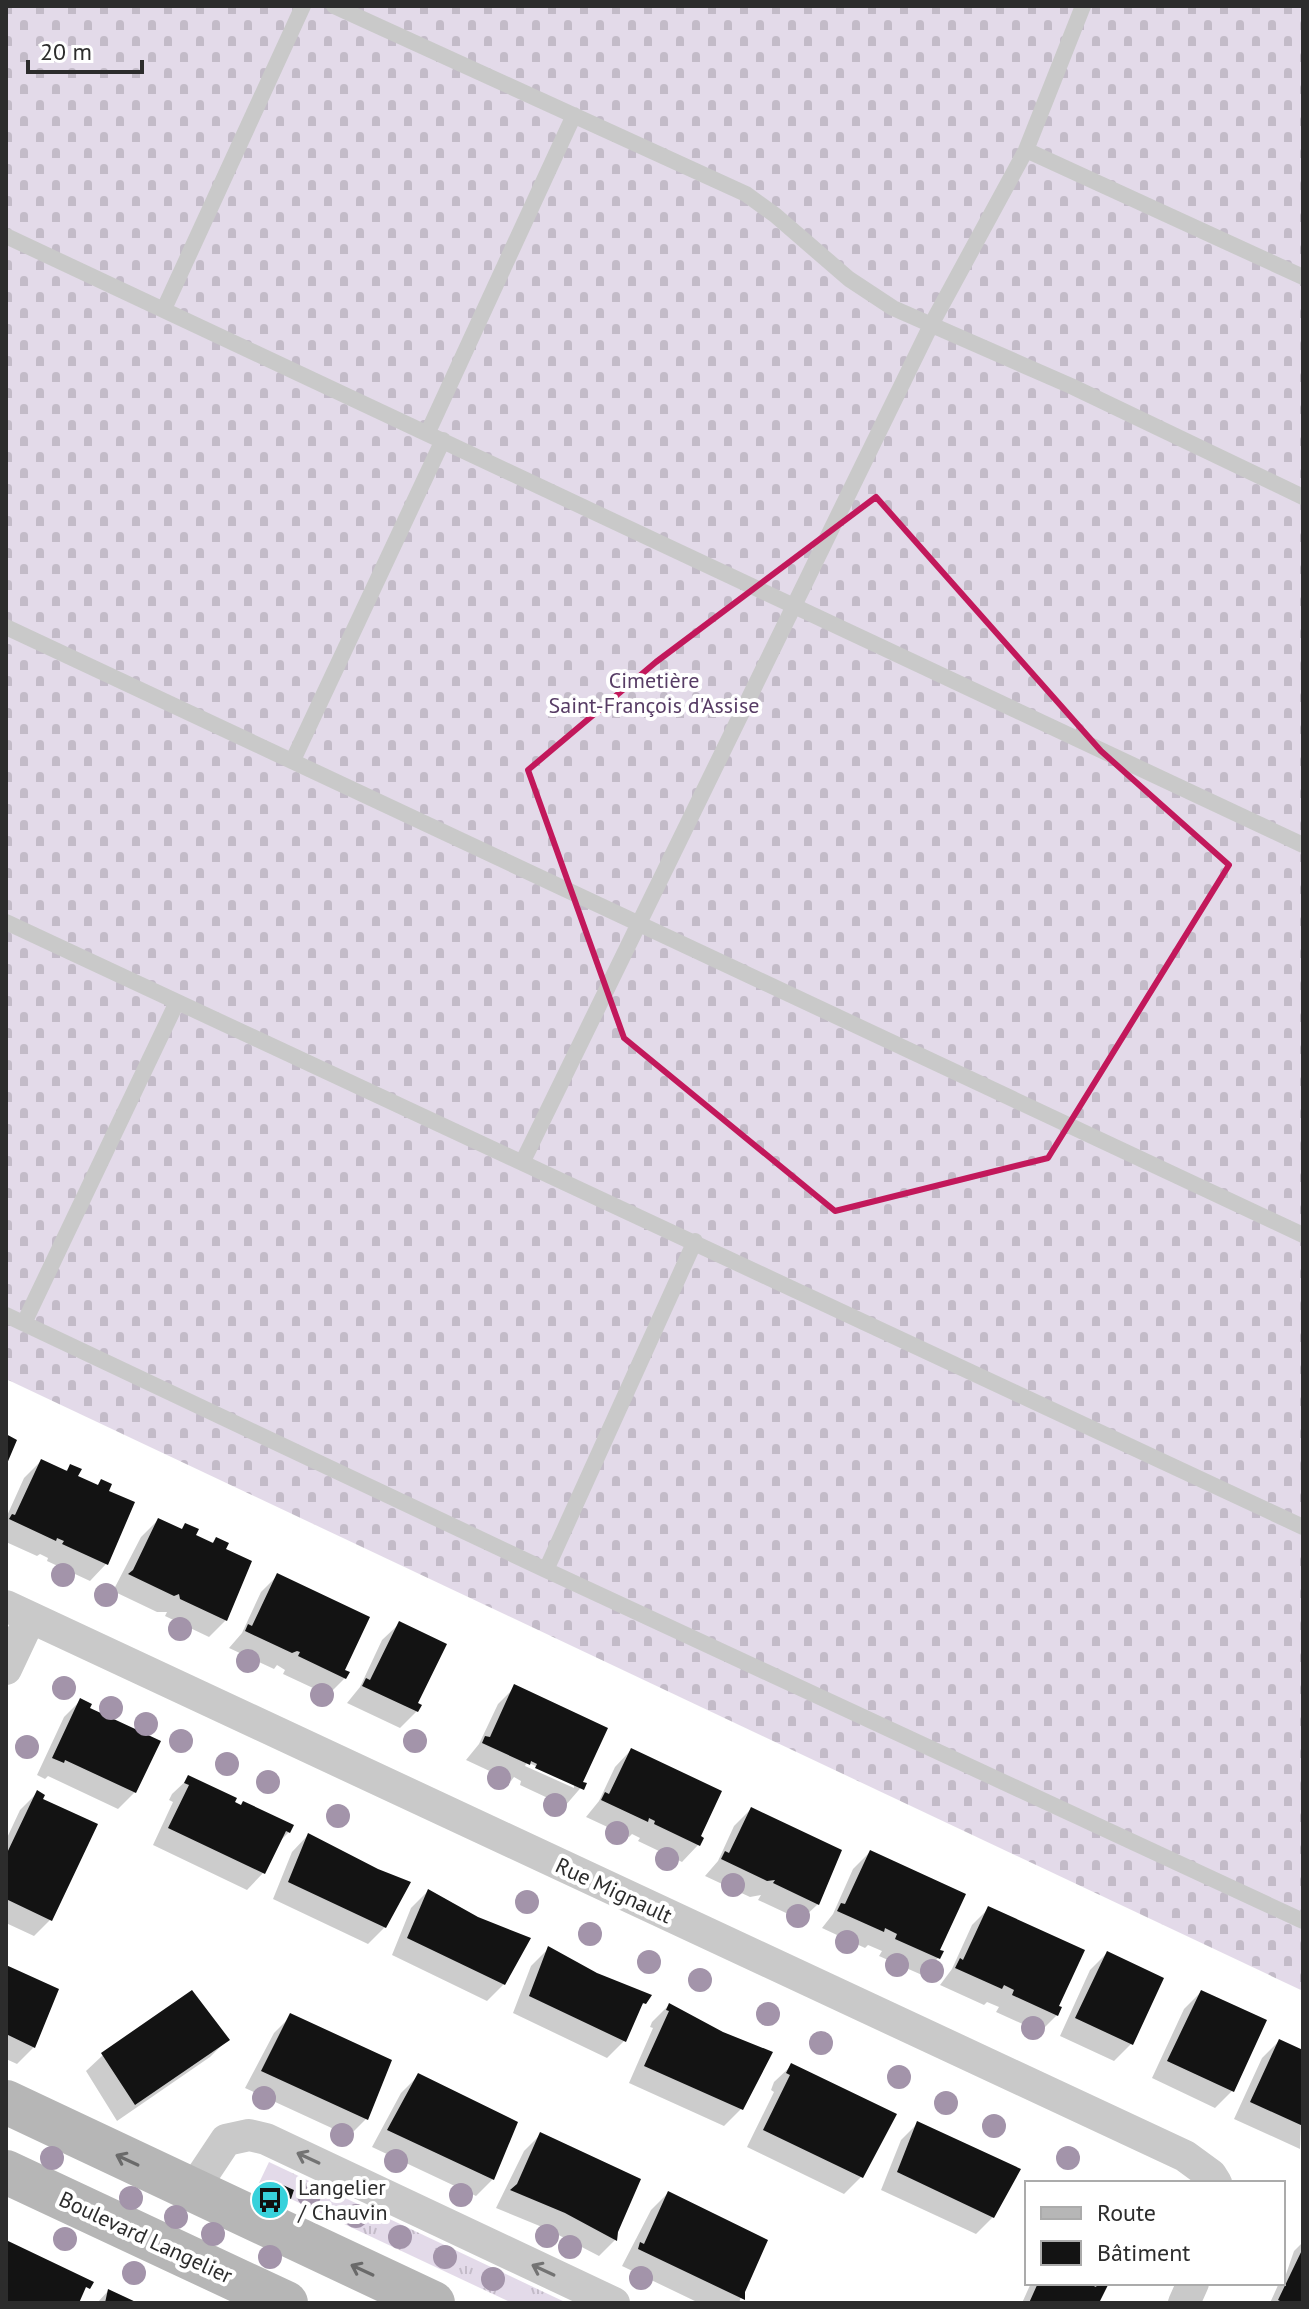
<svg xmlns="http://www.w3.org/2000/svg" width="1309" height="2309" font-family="'PT Sans',sans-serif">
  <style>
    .grass { fill: url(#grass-tufts) }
    .cemetery { fill: url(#cemetery-stones) }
    .shadow { fill: #0003; fill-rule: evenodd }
    .building { fill: #131313 }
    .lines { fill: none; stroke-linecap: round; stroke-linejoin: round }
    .service { stroke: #c9c9c9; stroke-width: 16 }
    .minor { stroke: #c9c9c9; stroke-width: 32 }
    .secondary { stroke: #b6b6b6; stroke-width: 44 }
    .tree { fill: #a394aa }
    .oneway { stroke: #737373 }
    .oneway2 { stroke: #6a6a6a }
    .marked { fill: none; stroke: #c2185b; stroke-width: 6; stroke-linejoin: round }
    .labels { text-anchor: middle; stroke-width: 8; stroke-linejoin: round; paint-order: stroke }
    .park-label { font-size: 22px; fill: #573c65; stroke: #fff }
    .street-label { font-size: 22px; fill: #2c2c2c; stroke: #fff }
    .poi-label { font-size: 22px; fill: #2c2c2c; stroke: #fff; text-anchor: start }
  </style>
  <defs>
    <pattern id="grass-tufts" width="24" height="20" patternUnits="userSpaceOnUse" patternTransform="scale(2)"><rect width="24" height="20" fill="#e3dae9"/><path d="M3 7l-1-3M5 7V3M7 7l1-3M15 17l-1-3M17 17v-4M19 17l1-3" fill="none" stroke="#c3bbc8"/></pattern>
    <pattern id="cemetery-stones" width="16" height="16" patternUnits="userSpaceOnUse" patternTransform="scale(2)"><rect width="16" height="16" fill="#e3dae9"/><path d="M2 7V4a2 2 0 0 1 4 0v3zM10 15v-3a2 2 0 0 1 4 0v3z" fill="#c3bbc8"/></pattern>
  </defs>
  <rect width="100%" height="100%" fill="#fff"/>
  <path class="grass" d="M269,2162l298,141h-55l-221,-104 3,-9 -19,-9 -4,8 -12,-6z"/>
  <path class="cemetery" d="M6,6h1297v1985l-1297,-612z"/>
  <path class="shadow" d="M41,1461l24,11 5,-6 6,11 20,10 5,-6 5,11v72l-16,17 -43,-20 1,-3 -8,-4 -3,2 -31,-14v-24l18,-40z
    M158,1520l22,11 6,-6 7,11 18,8 5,-5 8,11 2,70 -17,17 -44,-21 2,-4h-10l-44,-21 28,-54z
    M278,1575l65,96 2,7 -17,17 -45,-21 2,-4 -8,-5 -3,4 -45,-21 13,-15 19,-41z
    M399,1624l18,87 -17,17 -53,-25 13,-16 22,-47z
    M515,1687l69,97 -19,22 -45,-21 1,-4 -7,-4 -3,4 -45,-21 13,-16 19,-40zM527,1762l47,22v4l-49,-22z
    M81,1700l54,92 -17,17 -70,-33 -3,3 -8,-4 27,-58z
    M631,1750l67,87v8l-16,17 -44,-21 2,-3 -8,-4 -3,3 -43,-20 13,-16 16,-34z
    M189,1778l100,54 -11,11 -15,30 -16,17 -94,-45 20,-43 -4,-2 3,-6z
    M37,1793l13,127 -16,16 -28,-13v-83l14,-30z
    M751,1809l67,95 -17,16 -43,-20 3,-5 -11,2 -45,-21 13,-15 16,-35z
    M308,1835l77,92 -17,17 -95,-45 19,-47z
    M870,1852l68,99v7l-16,17 -43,-19 3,-5 -14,-6 -3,3 -43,-20 11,-14 20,-45z
    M428,1891l76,93 -17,17 -95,-46 19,-47z
    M989,1908l68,99v8l-17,17 -44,-20 3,-5 -12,-5 -3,3 -44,-20 12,-16 20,-44z
    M548,1949l96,54 -7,7 -13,31 -17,17 -94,-45 18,-47z
    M1107,1953l24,91 -17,17 -54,-25 30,-66z
    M6,1967l28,80 -17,17 -11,-5z
    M1201,1992l31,99 -17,17 -63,-30 32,-69z
    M669,2005l72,104 -17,17 -95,-43 24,-55 -3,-1 2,-5z
    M291,2016l75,103 -17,17 -104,-48 29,-55z
    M227,2040l-17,17 -93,64 -31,-50 17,-16z
    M1279,2041l24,11 -3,97 -66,-30 28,-61z
    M791,2066l70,111 -17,17 -97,-47 27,-55 -3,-2 3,-8z
    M418,2076l75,103 -17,17 -104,-49 29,-54z
    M918,2123l75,94 -17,17 -95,-44 20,-50z
    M541,2134l74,106 -16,16 -52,-27 -51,-21 28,-57z
    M275,2183l14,14 -8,8 -17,-8z
    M668,2193l75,98 -4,12h-40l-77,-37 29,-56z
    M1303,2242v61h-33l9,-20h4l11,-32z
    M1031,2283h73l-7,20h-75z
    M108,2291l26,12h-37z"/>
  <path class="building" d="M6,1434l11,6 -11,26z
    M41,1459l26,12 3,-7 12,5 -4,7 20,9 3,-6 11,5 -3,7 26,11 -27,63 -46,-21 2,-3 -7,-3 -1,3 -47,-22 3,-5 3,1z
    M158,1518l24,11 3,-6 14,6 -3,6 17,8 3,-6 13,6 -3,6 26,12 -25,60 -47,-22 -1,-5 -5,2 -46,-22 5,-4z
    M277,1573l93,44 -25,53 5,2 -4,7 -48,-23 2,-4 -3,-1 -5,2 -47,-22 3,-7 4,2z
    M399,1621l48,23 -29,59 4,2 -4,7 -56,-26 4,-8 4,2z
    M514,1684l94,44 -25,54 4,1 -3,7 -49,-22 2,-4 -6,-3 -1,4 -48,-22 3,-7 5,1z
    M80,1698l12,6 -2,4 71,33 -25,52 -71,-33 -1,3 -12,-5z
    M631,1748l91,43 -21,45 3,2 -4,8 -46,-22 1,-3 -6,-3 -1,4 -47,-22 4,-8 4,2z
    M188,1775l49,23 -2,4 6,3 2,-4 51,24 -4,8 -4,-2 -21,43 -97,-46 21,-43 -5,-2z
    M37,1790l8,5 -2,4 55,25 -46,97 -46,-22v-44z
    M751,1807l91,43 -23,55 -46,-22 2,-3 -8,1 -46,-22 4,-8 4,2z
    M308,1833l70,36 33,13 -25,46 -98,-46z
    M870,1850l96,44 -26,56 4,1 -4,8 -45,-20 2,-5 -12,-6 -1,4 -47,-21 4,-8 4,1z
    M428,1889l50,28 53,21 -26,47 -98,-47z
    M988,1906l97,44 -26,56 3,1 -4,9 -46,-21 2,-5 -10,-5 -2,4 -47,-21 5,-10 3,2z
    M548,1946l49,27 55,22 -6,9 -3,-1 -17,39 -97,-46z
    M1107,1951l57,27 -31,67 -58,-27z
    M6,1965l53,24 -24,59 -29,-14z
    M192,1990l38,50 -95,65 -34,-52z
    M1201,1990l66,30 -33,72 -67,-31z
    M669,2003l54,29 50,20 -30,58 -99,-44 25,-55 -3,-1z
    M290,2013l102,47 -24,60 -107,-49z
    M1279,2039l24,11v76l-53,-24z
    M791,2063l106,51 -34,64 -100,-48 27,-55 -4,-2z
    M418,2073l100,49 -24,58 -107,-50z
    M917,2121l104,48 -27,49 -97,-46z
    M540,2132l101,47 -23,53 -1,9 -52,-28 -55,-23 7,-6z
    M274,2181l20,9 -3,9 -20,-10z
    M668,2191l100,49 -23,52v8l-107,-51 2,-7 4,2z
    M6,2240l88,42 -4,7 -4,-2 -7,16h-73z
    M1303,2248v55h-19l-6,-3z
    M1038,2283h49l9,4 2,-4 10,2 -9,18h-70z
    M108,2289l30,14h-33z"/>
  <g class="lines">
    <path class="service" d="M334,6l412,188 29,21 74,64 44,29 178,78 232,111
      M1026,150l277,127
      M6,236l1297,609
      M164,309l139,-303
      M428,432l146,-317
      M6,627l1297,608
      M293,760l150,-320
      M6,922l1297,605
      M523,1161l408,-836 95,-175 57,-144
      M6,1315l540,255 757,351
      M24,1323l153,-321
      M546,1570l149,-329"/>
    <path class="minor" d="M6,1606l1179,550 26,19 5,8
      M6,1669l24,-51
      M192,2191l34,-51 23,-5 17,4 348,164
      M1184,2303l9,-20"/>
    <path class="secondary" d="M6,2102l427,201
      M6,2172l280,131"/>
  </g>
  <g class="tree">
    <circle cx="63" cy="1575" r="12"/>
    <circle cx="106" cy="1595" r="12"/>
    <circle cx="180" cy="1629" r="12"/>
    <circle cx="248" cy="1661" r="12"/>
    <circle cx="64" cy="1688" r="12"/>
    <circle cx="322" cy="1695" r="12"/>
    <circle cx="111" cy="1708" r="12"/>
    <circle cx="146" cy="1724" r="12"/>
    <circle cx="181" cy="1741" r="12"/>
    <circle cx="415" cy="1741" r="12"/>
    <circle cx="27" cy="1747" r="12"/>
    <circle cx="227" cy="1764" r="12"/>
    <circle cx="499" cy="1778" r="12"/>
    <circle cx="268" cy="1782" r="12"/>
    <circle cx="555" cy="1805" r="12"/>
    <circle cx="338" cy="1816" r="12"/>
    <circle cx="617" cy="1833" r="12"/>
    <circle cx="667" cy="1859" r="12"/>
    <circle cx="733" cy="1885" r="12"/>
    <circle cx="527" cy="1902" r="12"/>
    <circle cx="798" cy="1916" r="12"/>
    <circle cx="590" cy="1934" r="12"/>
    <circle cx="847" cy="1942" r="12"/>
    <circle cx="649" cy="1962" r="12"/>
    <circle cx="897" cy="1965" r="12"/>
    <circle cx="932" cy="1971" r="12"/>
    <circle cx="700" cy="1980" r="12"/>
    <circle cx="768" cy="2014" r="12"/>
    <circle cx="1033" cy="2028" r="12"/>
    <circle cx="821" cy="2043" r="12"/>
    <circle cx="899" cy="2077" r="12"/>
    <circle cx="264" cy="2098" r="12"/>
    <circle cx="946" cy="2103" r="12"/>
    <circle cx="994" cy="2126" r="12"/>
    <circle cx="342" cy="2135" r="12"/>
    <circle cx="52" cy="2158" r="12"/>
    <circle cx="1068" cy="2158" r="12"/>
    <circle cx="396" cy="2161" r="12"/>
    <circle cx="309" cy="2195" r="12"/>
    <circle cx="461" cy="2195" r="12"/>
    <circle cx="131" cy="2198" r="12"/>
    <circle cx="356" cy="2216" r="12"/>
    <circle cx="176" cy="2217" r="12"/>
    <circle cx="213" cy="2234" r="12"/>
    <circle cx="547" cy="2236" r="12"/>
    <circle cx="400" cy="2237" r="12"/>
    <circle cx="65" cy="2239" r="12"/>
    <circle cx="570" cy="2247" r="12"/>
    <circle cx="270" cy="2257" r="12"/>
    <circle cx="445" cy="2257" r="12"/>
    <circle cx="134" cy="2273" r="12"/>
    <circle cx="641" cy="2278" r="12"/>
    <circle cx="493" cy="2279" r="12"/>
  </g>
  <defs><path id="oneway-shaft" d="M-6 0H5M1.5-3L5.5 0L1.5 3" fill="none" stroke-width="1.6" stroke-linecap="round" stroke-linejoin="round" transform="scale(2)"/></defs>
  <g class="oneway">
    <use href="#oneway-shaft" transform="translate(308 2158) rotate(-155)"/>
    <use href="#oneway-shaft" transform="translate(543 2270) rotate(-155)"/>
  </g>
  <g class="oneway2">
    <use href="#oneway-shaft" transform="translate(127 2160) rotate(-155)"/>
    <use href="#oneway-shaft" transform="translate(362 2270) rotate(-155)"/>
  </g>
  <path class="marked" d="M876,497l225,254 128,114 -181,293 -213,53 -211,-173 -96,-268 128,-108z"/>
  <defs>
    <symbol id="bus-disc" viewBox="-11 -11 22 22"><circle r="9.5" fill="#37d1db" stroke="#fff"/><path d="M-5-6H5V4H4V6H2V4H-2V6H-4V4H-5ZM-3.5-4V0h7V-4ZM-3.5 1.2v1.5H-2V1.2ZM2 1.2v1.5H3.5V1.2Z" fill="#111"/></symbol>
  </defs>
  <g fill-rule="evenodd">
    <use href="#bus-disc" x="248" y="2178" width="44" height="44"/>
  </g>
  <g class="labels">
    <g class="park-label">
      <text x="654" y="688">Cimetière<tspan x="654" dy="25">Saint-François d'Assise</tspan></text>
    </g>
    <g class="street-label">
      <text transform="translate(614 1890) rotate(25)" y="8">Rue Mignault</text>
      <text transform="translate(146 2237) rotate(25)" y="8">Boulevard Langelier</text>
    </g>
    <g class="poi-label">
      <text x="298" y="2195">Langelier<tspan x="298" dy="25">/ Chauvin</tspan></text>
    </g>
  </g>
  <rect width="1309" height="2309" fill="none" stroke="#2c2c2c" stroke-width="16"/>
  <rect x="1025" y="2181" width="260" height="104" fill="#ffffff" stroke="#ababab" stroke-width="2"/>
  <rect x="1041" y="2207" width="40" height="12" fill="#b6b6b6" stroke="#ababab" stroke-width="2"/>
  <text x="1097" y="2221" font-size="24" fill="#2c2c2c">Route</text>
  <rect x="1041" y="2241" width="40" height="24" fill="#131313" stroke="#ababab" stroke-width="2"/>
  <text x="1097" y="2261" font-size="24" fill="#2c2c2c">Bâtiment</text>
  <path d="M28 60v12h114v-12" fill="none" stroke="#2c2c2c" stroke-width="4"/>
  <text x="40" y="60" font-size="24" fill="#2c2c2c" stroke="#ffffff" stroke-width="6" paint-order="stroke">20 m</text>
</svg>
